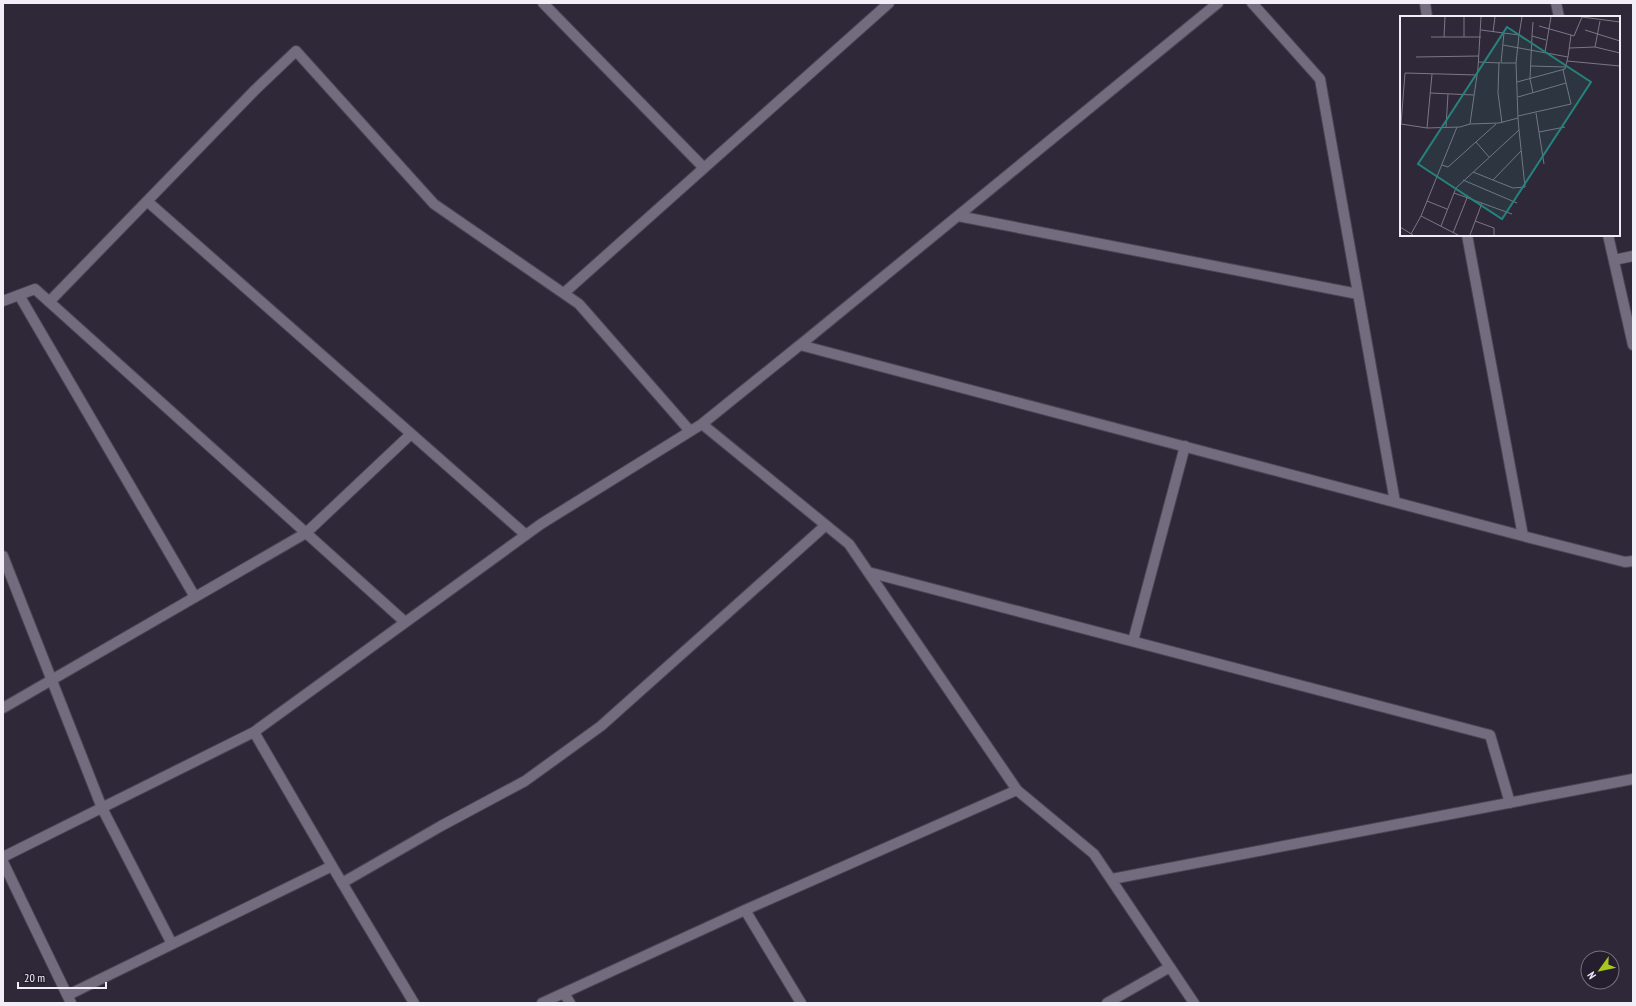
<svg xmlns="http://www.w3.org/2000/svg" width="1636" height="1006" font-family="'PT Sans Narrow',sans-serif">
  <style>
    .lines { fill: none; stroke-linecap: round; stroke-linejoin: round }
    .minor-casing { stroke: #4b4553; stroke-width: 12 }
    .minor { stroke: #726c7e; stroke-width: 10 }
    .inset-road { fill: none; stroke: #7c7785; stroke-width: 1 }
    .view { fill: #26827c; fill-opacity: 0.15; stroke: #26827c; stroke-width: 2 }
    .inset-edge { fill: none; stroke: #f1eef8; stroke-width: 2 }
  </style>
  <rect width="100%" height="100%" fill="#2e2838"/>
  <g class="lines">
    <defs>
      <path id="minor" d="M543,3l161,165
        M1252,3l68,76 75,423
        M1425,3l2,14
        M1556,3l3,14
        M147,201l379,334
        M958,216l400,78
        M1467,235l56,301
        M1608,235l25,110
        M1614,260l19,-4
        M564,293l325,-290
        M19,295l176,302
        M3,301l32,-12 370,333
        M49,302l207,-213 40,-38 138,153 145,100 111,127
        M800,345l418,-342
        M702,424l98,-79 723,191 102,26 8,-1
        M3,556l99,252 70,136
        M868,572l622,163 20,68
        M1133,641l52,-195
        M3,708l303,-175 105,-99
        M3,857l251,-125 287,-208 161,-100 147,120 168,246 77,64 100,149
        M3,862l68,141
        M332,866l82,137
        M1112,879l521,-100
        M342,883l99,-57 84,-45 76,-55 225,-201
        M745,910l56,93
        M564,993l6,10
        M68,995l264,-129 -78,-134
        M542,1003l203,-93 272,-120
        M1107,1003l63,-36"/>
    </defs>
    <use href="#minor" class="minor-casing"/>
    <use href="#minor" class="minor"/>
  </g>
  <g transform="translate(1400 16)">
    <rect width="220" height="220" fill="#2e2838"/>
    <path class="inset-road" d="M182,1l38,5M133,6l-1,14 14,4M139,10l32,9 -3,22M81,14l38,5 3,-18M185,14l35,11M93,16l2,-15M104,17l-3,30h15M171,19l3,1 8,-19M132,20l-2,43 3,14M31,21h50M44,21l1,-20M64,21v-20M103,29l65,12 -1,4 53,5M195,31l5,-26M169,32l26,-1 25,6M145,36l6,-35M16,41l63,-1M79,46l21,1M99,46l-1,31 4,30M131,50l35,1M77,59l-72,-2 -4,51 26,4 33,-1 10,-3 29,-1 19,-5 -2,-55 3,-28M117,66l48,-13 2,-8M30,77l44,2M118,81l48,-14M136,97l8,51M118,100l53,-12 -8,-34M70,108l8,-56 3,-51M46,111l2,-33M57,111l-36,89 37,19M27,112l5,-54M139,116l26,-5M76,126l13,15M42,149l6,2 48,-43M73,156l40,16 12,-1 -6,-57M63,164l54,23M93,164l28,-29M54,177l58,21M27,185l20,8M75,205l19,7v7M41,210l15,-38 63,-58 -1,-12M0,211l13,8M53,217l14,-35M11,218l10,-18M70,219l12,-32"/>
    <path class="view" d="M107,11l84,55 -89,137 -84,-55z"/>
    <rect width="220" height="220" class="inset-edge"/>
  </g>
  <rect width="1636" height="1006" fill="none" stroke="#f1eef8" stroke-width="8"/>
  <g transform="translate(1600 970) rotate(237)"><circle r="19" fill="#241e2e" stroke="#76717f"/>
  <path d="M0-3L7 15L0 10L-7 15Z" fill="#a8c71c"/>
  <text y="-6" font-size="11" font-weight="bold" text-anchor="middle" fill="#f1eef8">N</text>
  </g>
  <path d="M18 982v6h88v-6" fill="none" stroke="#f1eef8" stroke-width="2"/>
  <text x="24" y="982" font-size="12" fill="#f1eef8" stroke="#241e2e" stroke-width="3" paint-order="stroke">20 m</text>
</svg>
